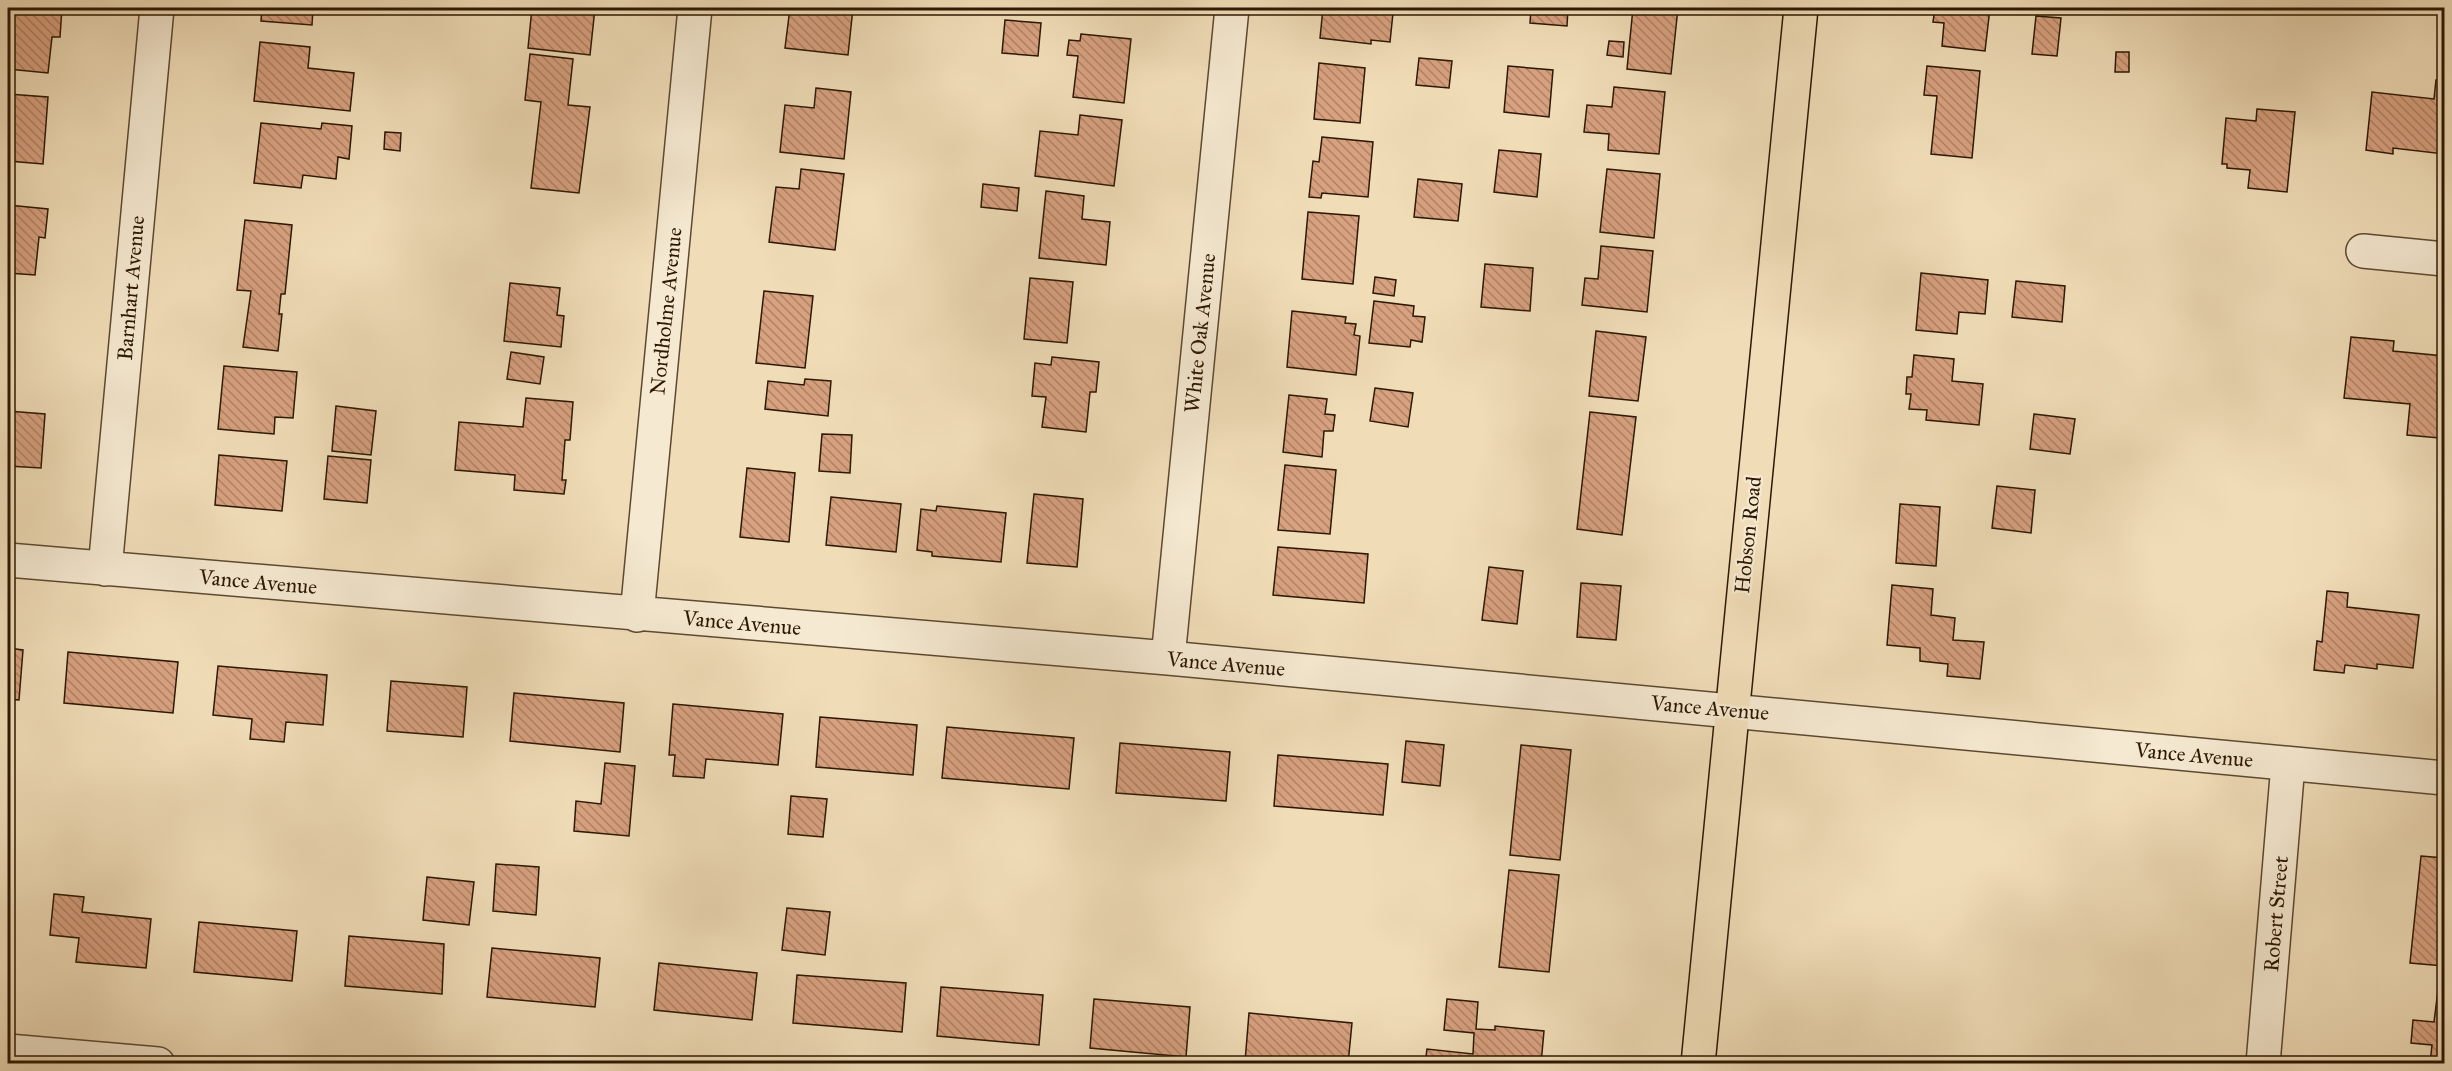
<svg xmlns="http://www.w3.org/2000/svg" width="2452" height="1071" font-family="'IM FELL Great Primer',serif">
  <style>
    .building { fill: url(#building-back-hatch); stroke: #2c1803; stroke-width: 1.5 }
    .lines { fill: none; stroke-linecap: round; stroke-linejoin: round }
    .minor-casing { stroke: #5d4930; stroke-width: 36 }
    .major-casing { stroke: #2c1803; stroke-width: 36 }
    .minor { stroke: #f5e9d1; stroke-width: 33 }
    .major { stroke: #f0ddb8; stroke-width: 33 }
    .labels { text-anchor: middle; stroke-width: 4.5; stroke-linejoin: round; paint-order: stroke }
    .street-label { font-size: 21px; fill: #2c1803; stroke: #f5e9d1 }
  </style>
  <defs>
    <pattern id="building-back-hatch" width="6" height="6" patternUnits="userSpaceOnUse" patternTransform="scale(1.5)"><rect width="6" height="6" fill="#d8a180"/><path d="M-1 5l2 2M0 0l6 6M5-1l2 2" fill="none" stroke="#af8267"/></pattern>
  </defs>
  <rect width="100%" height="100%" fill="#f0ddb8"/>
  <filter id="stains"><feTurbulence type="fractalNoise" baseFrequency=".00333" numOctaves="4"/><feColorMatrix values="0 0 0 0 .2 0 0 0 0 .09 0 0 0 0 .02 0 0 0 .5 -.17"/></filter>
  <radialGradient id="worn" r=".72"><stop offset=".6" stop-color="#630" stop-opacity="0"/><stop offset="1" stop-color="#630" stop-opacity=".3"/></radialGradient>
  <path class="building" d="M8,8h54l-2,29h-8l-4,36 -40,-4z
    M262,8h51l-1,17 -51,-4z
    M532,8h63l-5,47 -62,-7z
    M790,8h63l-5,47 -63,-7z
    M1088,8h44v4z
    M1323,8h51v3l19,2 -3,29 -19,-2v4l-51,-6z
    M1531,8h37l-1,18 -37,-3z
    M1633,8h45l-7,66 -44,-5z
    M1935,8h55l-5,43 -43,-5 2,-23 -11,-1z
    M2036,16l25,2 -4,38 -25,-2z
    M1005,20l36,3 -3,33 -36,-3z
    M1081,34l50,5 -7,64 -51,-6 5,-41 -11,-1 2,-15 11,1z
    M1609,41l15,1 -1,15 -16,-2z
    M260,42l50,5 -2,21 46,5 -4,38 -96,-10z
    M2116,52h13v20h-14z
    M530,54l43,5 -5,46 22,2 -11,86 -48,-5 10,-86 -16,-2z
    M1419,58l33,3 -3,27 -33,-3z
    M1319,63l46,5 -5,55 -46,-4z
    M1508,66l45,4 -4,47 -45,-5z
    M1927,66l53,5 -8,87 -41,-4 6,-58 -13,-1z
    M2436,80l8,1v73l-51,-6v6l-27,-4 6,-58 62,7z
    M1614,87l51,5 -6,62 -51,-4 1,-16 -25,-2 3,-27 25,2z
    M816,88l35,4 -7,67 -64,-7 5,-47 29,3z
    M8,94l40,3 -5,67 -35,-3z
    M2257,109l38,3 -8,80 -39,-4 2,-18 -23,-2v-4h-5l4,-46 30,3z
    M1080,115l42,5 -8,66 -79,-10 5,-45 38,4z
    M261,123l60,6 1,-6 30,3 -3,33 -11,-2 -2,22 -33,-4 -2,13 -47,-5z
    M385,132l16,1 -1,18 -16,-2z
    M1322,137l51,5 -5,55 -46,-4 -1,5 -12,-1 4,-36 6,1z
    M1499,150l42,4 -4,43 -43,-5z
    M801,169l43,5 -9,76 -66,-8 7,-55 23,2z
    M1607,169l53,5 -6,64 -54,-6z
    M1418,179l44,5 -4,37 -44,-4z
    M983,184l36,4 -2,23 -36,-4z
    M1046,191l38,5 -2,23 28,3 -4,43 -67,-7z
    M8,205l40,4 -3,29 -6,-1 -4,38 -27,-2z
    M1308,212l51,4 -6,68 -51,-5z
    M245,220l47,5 -7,69h-4l-2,20h3l-4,37 -35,-4 8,-56 -14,-1z
    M1601,246l52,5 -6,61 -65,-7 3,-27 13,1z
    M1485,264l48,4 -3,43 -49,-4z
    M1921,273l67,7 -3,34 -26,-2 -2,22 -41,-4z
    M1375,277l21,3 -2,16 -21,-3z
    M1030,278l43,4 -6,61 -43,-4z
    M2016,281l49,5 -3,36 -50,-5z
    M510,283l50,5 -3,27 7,1 -3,31 -57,-6z
    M764,291l49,5 -8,72 -49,-5z
    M1374,301l40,5 -1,10 12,1 -3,25 -11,-2 -1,7 -41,-4z
    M1292,311l54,6 -1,6 11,1 -2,11 6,1 -4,39 -69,-8z
    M1596,331l50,6 -8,64 -49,-5z
    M2351,337l43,4 -1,10 51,5v29l-5,53 -32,-3 3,-31 -66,-6z
    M511,352l33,5 -4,27 -33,-5z
    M1914,355l40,4 -2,22 31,3 -4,41 -53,-5 1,-10 -18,-1 2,-15h-5l1,-17h5z
    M1052,357l47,5 -3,30h-6l-4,40 -44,-5 4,-30 -14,-1 3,-33 16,2z
    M224,366l73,6 -4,46 -18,-1 -1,17 -56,-5z
    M805,379l26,2 -3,35 -63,-7 3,-28 36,4z
    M1375,388l38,5 -5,34 -38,-6z
    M1289,395l38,4 -2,15 10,1 -2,16h-9l-2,26 -39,-5z
    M526,398l47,4 -3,38h-5l-3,40h4l-2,14 -50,-4 1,-15 -60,-5 4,-48 64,5z
    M336,406l40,5 -5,44 -39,-4z
    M8,411l37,3 -4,54 -33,-2z
    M1590,412l46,5 -14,118 -45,-6z
    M2034,414l41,5 -5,35 -40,-5z
    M822,434l30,1 -2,38 -31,-2z
    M219,455l68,6 -5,50 -67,-6z
    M328,456l43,4 -4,43 -43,-4z
    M1285,465l51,5 -6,64 -52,-4z
    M747,468l48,5 -6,69 -49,-5z
    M1997,486l38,4 -4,43 -39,-5z
    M1034,494l49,5 -6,68 -50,-4z
    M831,497l70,7 -5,48 -70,-7z
    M1900,504l40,3 -4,59 -40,-3z
    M937,506l69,7 -5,49 -69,-6v-4l-15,-2 4,-41 15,2z
    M1278,547l90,7 -4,49 -91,-8z
    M1489,567l34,4 -6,53 -35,-4z
    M1581,583l40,3 -5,54 -39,-3z
    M1892,585l41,4 -2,26 24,3 -2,22 31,2 -4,37 -33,-3 1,-12 -28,-3v-13l-33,-3z
    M2327,591l21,2 -1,14 72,8 -6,53 -36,-4v5l-32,-4 -1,8 -30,-3 3,-29 5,1z
    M8,648l15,2 -4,50 -11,-1z
    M68,652l110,10 -5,51 -109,-10z
    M218,666l109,9 -4,50 -37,-3 -2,20 -34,-3 2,-20 -39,-4z
    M391,681l76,6 -4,50 -76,-6z
    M514,693l110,10 -4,49 -110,-11z
    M673,704l110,10 -5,51 -72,-6 -2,19 -31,-2 2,-21h-6z
    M820,717l97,8 -4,50 -97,-8z
    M947,727l127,11 -5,51 -127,-11z
    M1406,741l38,4 -4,41 -38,-4z
    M1120,743l110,9 -4,49 -110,-8z
    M1521,745l50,5 -11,110 -50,-5z
    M1278,755l110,9 -5,51 -109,-9z
    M605,763l30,3 -6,70 -55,-5 2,-30 25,3z
    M791,796l36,3 -4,38 -35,-3z
    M2421,856l23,2v108l-34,-3z
    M496,864l43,3 -3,48 -43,-4z
    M1509,870l50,5 -10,97 -50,-5z
    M427,877l47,5 -5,43 -46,-5z
    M54,894l30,3 -2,15 69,7 -5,49 -70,-6 3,-24 -29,-3z
    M787,908l43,4 -5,43 -43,-5z
    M199,922l98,9 -5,50 -98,-9z
    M349,936l95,8 -2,50 -97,-8z
    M492,948l108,10 -5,49 -108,-10z
    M659,963l98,10 -5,47 -98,-10z
    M797,975l109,8 -4,49 -109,-9z
    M941,987l102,8 -4,50 -102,-9z
    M2438,990h6v74h-14l2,-19 -21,-2 2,-23 21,2z
    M1094,999l96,8 -4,50 -96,-9z
    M1447,999l31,3 -2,27 19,1v-4l49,5 -3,33h-116l2,-15 46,5 1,-21 -30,-3z
    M1249,1013l103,10 -4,41 -103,-2z"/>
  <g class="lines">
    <defs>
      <path id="minor" d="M2363,251l81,8
        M8,560l1160,98 1276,120
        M105,569l52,-561
        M637,615l58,-607
        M1168,658l64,-650
        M8,1051l150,13
        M2263,1064l25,-300"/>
      <path id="major" d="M1698,1064l103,-1056"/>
    </defs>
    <use href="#minor" class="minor-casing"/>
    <use href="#major" class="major-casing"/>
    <use href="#minor" class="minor"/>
    <use href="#major" class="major"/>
  </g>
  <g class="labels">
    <g class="street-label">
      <text transform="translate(131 288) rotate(-85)" y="7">Barnhart Avenue</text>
      <text transform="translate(666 311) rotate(-84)" y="7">Nordholme Avenue</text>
      <text transform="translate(1200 333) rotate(-84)" y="7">White Oak Avenue</text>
      <text transform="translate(1748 535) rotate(-84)" y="7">Hobson Road</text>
      <text transform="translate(258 582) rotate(5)" y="7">Vance Avenue</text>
      <text transform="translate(742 623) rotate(5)" y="7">Vance Avenue</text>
      <text transform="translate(1226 664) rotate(5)" y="7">Vance Avenue</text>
      <text transform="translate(1710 708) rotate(5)" y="7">Vance Avenue</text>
      <text transform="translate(2194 755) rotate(5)" y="7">Vance Avenue</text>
      <text transform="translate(2276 914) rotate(-85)" y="7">Robert Street</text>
    </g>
  </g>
  <rect width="2452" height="1071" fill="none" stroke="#f0ddb8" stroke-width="30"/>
  <rect x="9" y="9" width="2434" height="1053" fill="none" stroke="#2c1803" stroke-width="3"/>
  <rect x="15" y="15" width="2422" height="1041" fill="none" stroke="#2c1803" stroke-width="1.5"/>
  <rect width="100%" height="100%" filter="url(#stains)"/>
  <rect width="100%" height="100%" fill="url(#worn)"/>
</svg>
